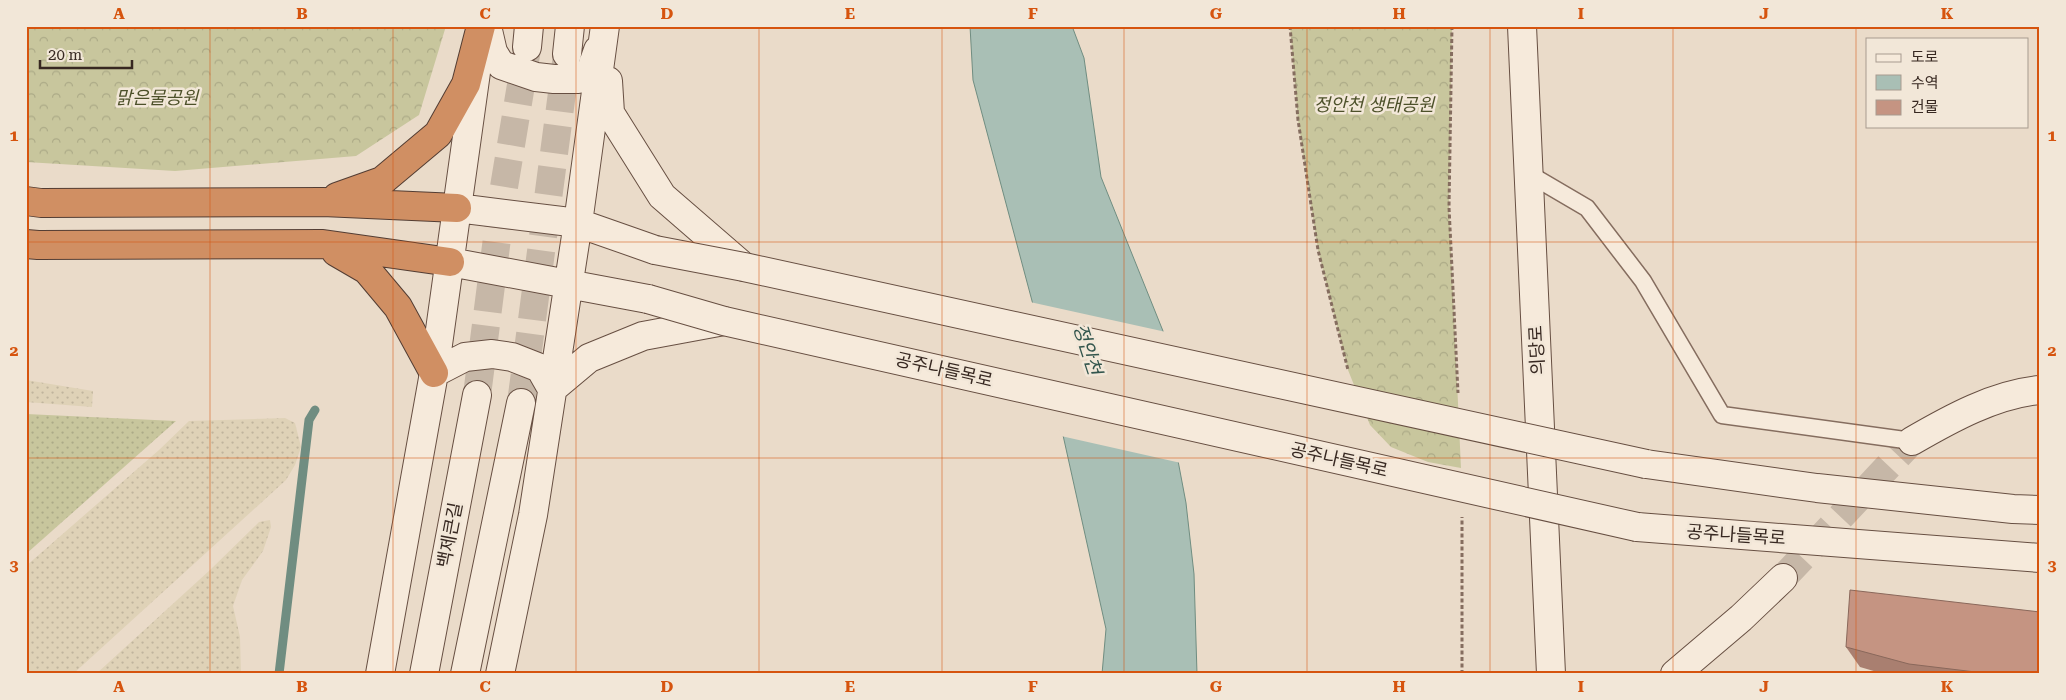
<svg xmlns="http://www.w3.org/2000/svg" width="2066" height="700" font-family="'Roboto Serif','Noto Sans KR',serif">
  <style>
    .farmland { fill: url(#farmland-dots) }
    .grass { fill: url(#grass-dots) }
    .forest { fill: url(#forest-crowns) }
    .water { fill: #a9bfb5; stroke: #708d81 }
    .pier { fill: #eadbc9 }
    .lines { fill: none; stroke-linecap: round; stroke-linejoin: round }
    .stream { stroke: #708d81; stroke-width: 9 }
    .secondary-tunnel { stroke: #c6b7a7; stroke-width: 28; stroke-dasharray: 28 14; stroke-linecap: butt }
    .service-casing { stroke: #856d5f; stroke-width: 19 }
    .secondary-casing { stroke: #674f42; stroke-width: 30 }
    .motorway-casing { stroke: #533d33; stroke-width: 30 }
    .path { stroke: #856d5f; stroke-width: 3; stroke-dasharray: 4 2.5; stroke-linecap: butt }
    .service { stroke: #f6eadb; stroke-width: 16 }
    .secondary { stroke: #f6eadb; stroke-width: 28 }
    .motorway { stroke: #d08f63; stroke-width: 28 }
    .secondary-bridge-casing { stroke: #674f42; stroke-width: 30; stroke-linecap: butt }
    .secondary-bridge { stroke: #f6eadb; stroke-width: 28 }
    .wall { fill: #a97f70 }
    .building { fill: #c59482; stroke: #8a685b }
    .grid { fill: none; stroke: #d6540e; stroke-width: 1; stroke-opacity: 0.55 }
    .labels { text-anchor: middle; stroke-width: 5; stroke-linejoin: round; paint-order: stroke }
    .park-label { font-size: 18px; font-style: italic; fill: #4d512a; stroke: #f2e7d8 }
    .street-label { font-size: 18px; fill: #372821; stroke: #f2e7d8 }
    .water-label { font-size: 19px; font-style: italic; fill: #32554d; stroke: #f2e7d8 }
    .neatline { fill: none; stroke: #d6540e; stroke-width: 2 }
    .grid-label { font-size: 16px; text-anchor: middle; font-weight: bold; fill: #d6540e }
  </style>
  <defs>
    <pattern id="farmland-dots" width="8" height="8" patternUnits="userSpaceOnUse" patternTransform="scale(1.25)"><rect width="8" height="8" fill="#dfd2b7"/><path d="M2 2h.1M6 6h.1" fill="none" stroke="#c0b49d" stroke-width="1.8" stroke-linecap="round"/></pattern>
    <pattern id="grass-dots" width="8" height="8" patternUnits="userSpaceOnUse" patternTransform="scale(1.25)"><rect width="8" height="8" fill="#c8c69d"/><path d="M2 2h.1M6 6h.1" fill="none" stroke="#acaa87" stroke-width="1.8" stroke-linecap="round"/></pattern>
    <pattern id="forest-crowns" width="20" height="18" patternUnits="userSpaceOnUse" patternTransform="scale(1.25)"><rect width="20" height="18" fill="#c8c69d"/><path d="M2 6a3 3 0 1 1 6 0M12 15a3 3 0 1 1 6 0" fill="none" stroke="#acaa87"/></pattern>
  </defs>
  <rect width="100%" height="100%" fill="#eadbc9"/>
  <path class="farmland" d="M26,380l67,11 -1,16 -66,-5z
    M285,418l10,5 6,24 -6,18 -9,15 -213,194h-47v-108l133,-116 30,-29z
    M270,520l1,7 -8,24 -21,29 -9,26 7,31 1,37h-145l114,-104 49,-48z"/>
  <path class="grass" d="M26,414l150,7 -150,133z"/>
  <path class="forest" d="M26,26h420l-27,89 -63,41 -181,15 -149,-9z
    M1290,26h162l-3,181 12,261 -33,-6 -37,-15 -21,-22 -22,-55 -30,-120 -20,-130z"/>
  <path class="water" d="M970,26h102l12,32 17,119 62,154 9,98 14,74 8,71 3,100h-95l4,-45 -67,-302 -66,-247z"/>
  <path class="pier" d="M1030,302l136,30 9,96 6,35 -120,-27z"/>
  <g class="lines">
    <path class="stream" d="M279,674l30,-254 6,-10"/>
    <path class="secondary-tunnel" d="M477,395l25,-196 25,-150
      M521,403l46,-348
      M1783,578l129,-137"/>
    <defs>
      <path id="service" d="M1529,174l58,34 56,73 79,134 190,26"/>
      <path id="secondary" d="M487,26l6,26 8,13 35,12 18,2h25l12,-9 7,-20
        M1522,26l29,648
        M527,47l2,-21
        M567,54l3,-28
        M608,81l2,32 52,83 82,71
        M457,208l121,15 77,27
        M450,262l198,37
        M434,373l31,-16 27,-3 20,3 28,11 12,21 37,-31 54,-22 81,-15
        M1912,441c38,-22 83,-47 128,-51
        M1646,464l171,24 196,21 27,1
        M1637,527l403,31
        M380,674l54,-301 43,-308
        M424,674l53,-279
        M465,674l56,-271
        M500,674l33,-159 45,-292 27,-197
        M1675,674l66,-56 42,-40"/>
      <path id="motorway" d="M337,197l45,-16 56,-47 28,-50 15,-58
        M26,201l15,2 282,-1 134,6
        M26,244l12,1 285,-1 127,18
        M336,252l31,18 31,37 36,66"/>
    </defs>
    <use href="#service" class="service-casing"/>
    <use href="#secondary" class="secondary-casing"/>
    <use href="#motorway" class="motorway-casing"/>
    <path class="path" d="M1290,26l8,94 20,130 30,120
      M1452,26l-3,181 9,186
      M1462,674v-157"/>
    <use href="#service" class="service"/>
    <use href="#secondary" class="secondary"/>
    <use href="#motorway" class="motorway"/>
    <defs>
      <path id="secondary-bridge" d="M655,250l89,17 902,197
        M648,299l76,22 913,206"/>
    </defs>
    <use href="#secondary-bridge" class="secondary-bridge-casing"/>
    <use href="#secondary-bridge" class="secondary-bridge"/>
  </g>
  <path class="wall" d="M1846,647l194,27h-156l-24,-7z"/>
  <path class="building" d="M1850,590l190,22v62h-48l-83,-10 -63,-17z"/>
  <path class="grid" d="M210,26v648M393,26v648M576,26v648M759,26v648M942,26v648M1124,26v648M1307,26v648M1490,26v648M1673,26v648M1856,26v648M26,242h2014M26,458h2014"/>
  <g class="labels">
    <g class="park-label">
      <text x="157" y="104">맑은물공원</text>
      <text x="1374" y="111">정안천 생태공원</text>
    </g>
    <g class="street-label">
      <text transform="translate(1537 350) rotate(-93)" y="6">의당로</text>
      <text transform="translate(944 370) rotate(13)" y="6">공주나들목로</text>
      <text transform="translate(1339 460) rotate(13)" y="6">공주나들목로</text>
      <text transform="translate(450 535) rotate(-79)" y="6">백제큰길</text>
      <text transform="translate(1736 535) rotate(4)" y="6">공주나들목로</text>
    </g>
    <g class="water-label">
      <text transform="translate(1088 349) rotate(72)" y="7">정안천</text>
    </g>
  </g>
  <rect width="2066" height="700" fill="none" stroke="#f2e7d8" stroke-width="55"/>
  <rect x="1866" y="38" width="162" height="90" fill="#f2e7d8" stroke="#a79b8f"/>
  <rect x="1876" y="54" width="25" height="8" fill="#f6eadb" stroke="#a79b8f"/>
  <text x="1911" y="62" font-size="15" fill="#372821">도로</text>
  <rect x="1876" y="75" width="25" height="15" fill="#a9bfb5" stroke="#a79b8f"/>
  <text x="1911" y="88" font-size="15" fill="#372821">수역</text>
  <rect x="1876" y="100" width="25" height="15" fill="#c59482" stroke="#a79b8f"/>
  <text x="1911" y="112" font-size="15" fill="#372821">건물</text>
  <path d="M40 60v8h92v-8" fill="none" stroke="#372821" stroke-width="2.5"/>
  <text x="48" y="60" font-size="15" fill="#372821" stroke="#f2e7d8" stroke-width="4" paint-order="stroke">20 m</text>
  <rect x="28" y="28" width="2010" height="644" class="neatline"/>
  <g class="grid-label">
    <text x="119" y="19">A</text>
    <text x="302" y="19">B</text>
    <text x="485" y="19">C</text>
    <text x="667" y="19">D</text>
    <text x="850" y="19">E</text>
    <text x="1033" y="19">F</text>
    <text x="1216" y="19">G</text>
    <text x="1399" y="19">H</text>
    <text x="1581" y="19">I</text>
    <text x="1764" y="19">J</text>
    <text x="1947" y="19">K</text>
    <text x="14" y="141">1</text>
    <text x="2052" y="141">1</text>
    <text x="14" y="356">2</text>
    <text x="2052" y="356">2</text>
    <text x="14" y="571">3</text>
    <text x="2052" y="571">3</text>
    <text x="119" y="692">A</text>
    <text x="302" y="692">B</text>
    <text x="485" y="692">C</text>
    <text x="667" y="692">D</text>
    <text x="850" y="692">E</text>
    <text x="1033" y="692">F</text>
    <text x="1216" y="692">G</text>
    <text x="1399" y="692">H</text>
    <text x="1581" y="692">I</text>
    <text x="1764" y="692">J</text>
    <text x="1947" y="692">K</text>
  </g>
</svg>
